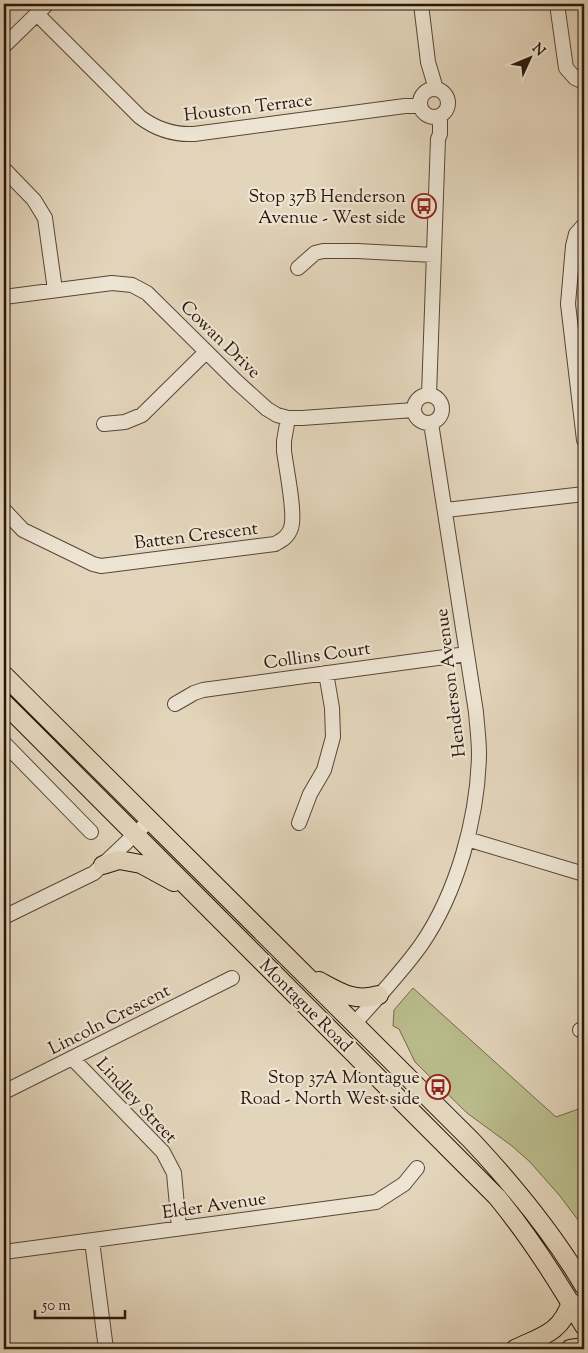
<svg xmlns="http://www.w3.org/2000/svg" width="588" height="1353" font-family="'Sorts Mill Goudy',serif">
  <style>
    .green { fill: #babc8c; stroke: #72694a }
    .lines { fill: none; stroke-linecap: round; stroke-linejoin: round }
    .minor-casing { stroke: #584636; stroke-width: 16 }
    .major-casing { stroke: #2a1609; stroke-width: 20 }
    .minor { stroke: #ede4d3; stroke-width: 14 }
    .major { stroke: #e3d5bb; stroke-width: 18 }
    .labels { text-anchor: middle; stroke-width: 4.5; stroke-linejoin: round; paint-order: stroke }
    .street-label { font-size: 18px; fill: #2a1609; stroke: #ede4d3 }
    .poi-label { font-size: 18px; fill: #2a1609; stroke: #ede4d3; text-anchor: end }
  </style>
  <rect width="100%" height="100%" fill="#e3d5bb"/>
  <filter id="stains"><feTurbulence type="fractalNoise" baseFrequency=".004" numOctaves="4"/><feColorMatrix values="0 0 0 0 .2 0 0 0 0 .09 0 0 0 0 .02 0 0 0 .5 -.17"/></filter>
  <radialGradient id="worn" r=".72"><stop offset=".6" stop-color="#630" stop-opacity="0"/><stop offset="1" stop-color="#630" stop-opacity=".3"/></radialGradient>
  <path class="green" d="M413,988l143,129 28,-10v121l-24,-32 -30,-34 -18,-16 -45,-33 -52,-51 -16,-33 -6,-3 1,-16z"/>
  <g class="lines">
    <defs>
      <path id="minor" d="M421,4l7,58 8,27
        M557,4l9,64 9,10 9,4
        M37,14l103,103c16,12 35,18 54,17l211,-28h15
        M4,46l43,-42
        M420 103a14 14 0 1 1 28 0a14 14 0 1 1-28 0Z
        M4,169l30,31 11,18 10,72
        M584,225l-8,9 -3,12 -5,58 16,136
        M298,268l17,-15 8,-2h34l77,4
        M4,297l108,-14 20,2 15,8 89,88 31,28 10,6 11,3h14l112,-8
        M414 409a14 14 0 1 1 28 0a14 14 0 1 1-28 0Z
        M429,395l9,-256 2,-5v-18
        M104,424l21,-2 17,-7 64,-63
        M4,510l19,20 70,34 8,2 174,-22c7,-4 13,-7 16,-16 5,-14 -5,-60 -7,-77v-10l4,-23
        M446,510l138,-16
        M175,704l19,-11 9,-3 264,-36
        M4,743l87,89
        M299,823l11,-29 14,-24 9,-33 -1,-29 -6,-35
        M467,839l117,35
        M4,917l90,-44 56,-53
        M354,1024c23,-26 47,-51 67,-79 36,-52 57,-128 58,-191 0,-14 -2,-28 -3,-42l-45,-289
        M580,1030h4
        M72,1058l91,94 11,21 5,55
        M4,1092l228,-114
        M92,1241l14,108
        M4,1252l372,-50 28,-18 13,-16"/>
      <path id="major" d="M4,675l468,466c42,45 81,92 112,145
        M4,703l493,494c33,40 61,84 87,129
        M103,865l16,-5 22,4 33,18
        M319,981c22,12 35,21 60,14
        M515,1349c27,-13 46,-16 56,-47
        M570,1349l14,-2"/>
    </defs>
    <use href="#minor" class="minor-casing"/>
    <use href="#major" class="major-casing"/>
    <use href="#minor" class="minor"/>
    <use href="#major" class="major"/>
  </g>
  <defs>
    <symbol id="bus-ring" viewBox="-11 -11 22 22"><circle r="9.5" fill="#ede4d3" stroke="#8f2418" stroke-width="1.5"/><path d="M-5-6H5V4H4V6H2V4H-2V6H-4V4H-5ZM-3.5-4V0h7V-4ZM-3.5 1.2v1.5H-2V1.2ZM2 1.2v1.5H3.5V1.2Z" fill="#8f2418"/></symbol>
  </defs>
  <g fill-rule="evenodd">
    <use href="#bus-ring" x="410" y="192" width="28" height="28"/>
    <use href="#bus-ring" x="424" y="1073" width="28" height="28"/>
  </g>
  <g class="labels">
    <g class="street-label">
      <text transform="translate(248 107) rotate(-7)" y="6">Houston Terrace</text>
      <text transform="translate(221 339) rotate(44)" y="6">Cowan Drive</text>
      <text transform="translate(196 535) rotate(-7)" y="6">Batten Crescent</text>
      <text transform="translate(317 655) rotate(-8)" y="6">Collins Court</text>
      <text transform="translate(450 683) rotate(-97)" y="6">Henderson Avenue</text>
      <text transform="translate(306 1005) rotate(45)" y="6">Montague Road</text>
      <text transform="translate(109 1019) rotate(-27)" y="6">Lincoln Crescent</text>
      <text transform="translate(137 1100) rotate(47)" y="6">Lindley Street</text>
      <text transform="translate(214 1205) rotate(-8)" y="6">Elder Avenue</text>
    </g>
    <g class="poi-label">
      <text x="406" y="202">Stop 37B Henderson<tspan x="406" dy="21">Avenue - West side</tspan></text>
      <text x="420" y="1083">Stop 37A Montague<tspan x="420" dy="21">Road - North West side</tspan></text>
    </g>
  </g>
  <rect width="588" height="1353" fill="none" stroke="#e3d5bb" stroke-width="20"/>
  <rect x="5" y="5" width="578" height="1343" fill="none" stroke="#2a1609" stroke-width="2.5"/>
  <rect x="10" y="10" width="568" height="1333" fill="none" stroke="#2a1609"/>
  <g transform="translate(530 58) rotate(46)" stroke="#ede4d3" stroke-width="4" paint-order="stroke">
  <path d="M0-4L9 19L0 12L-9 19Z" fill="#2a1609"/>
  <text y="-8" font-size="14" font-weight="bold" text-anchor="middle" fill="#2a1609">N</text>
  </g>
  <path d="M35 1310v8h90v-8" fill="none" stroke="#2a1609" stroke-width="2.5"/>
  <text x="42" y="1310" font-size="15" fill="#2a1609" stroke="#ede4d3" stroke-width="4" paint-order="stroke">50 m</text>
  <rect width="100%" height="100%" filter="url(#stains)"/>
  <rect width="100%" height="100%" fill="url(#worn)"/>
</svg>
